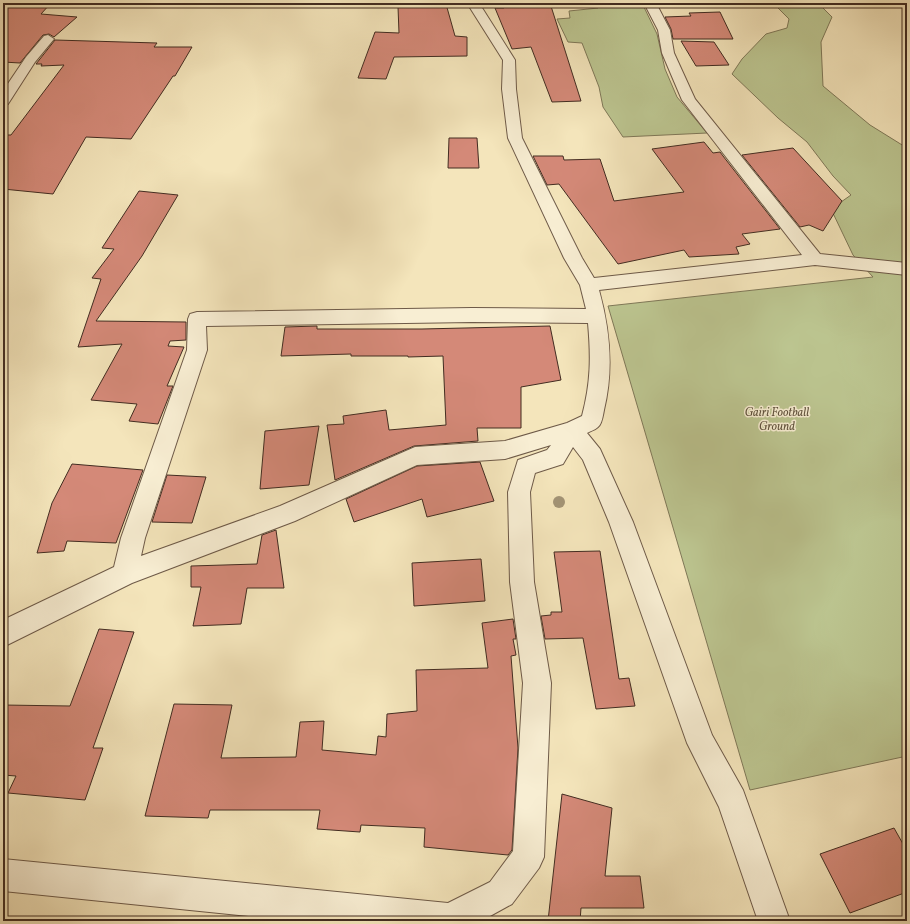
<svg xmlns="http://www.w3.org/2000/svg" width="910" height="924" font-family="Vollkorn,serif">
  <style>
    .green { fill: #bcc590; stroke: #7f7858 }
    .building { fill: #d48978; stroke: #422c21 }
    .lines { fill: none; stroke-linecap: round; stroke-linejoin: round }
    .minor-casing { stroke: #6e5a48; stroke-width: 2 }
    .minor { fill: #f8eed3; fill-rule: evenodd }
    .tree { fill: #a39476 }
    .labels { text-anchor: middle; stroke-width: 3; stroke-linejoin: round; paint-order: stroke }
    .park-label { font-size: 12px; font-style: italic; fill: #60523d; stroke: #f8eed3 }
  </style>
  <rect width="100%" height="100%" fill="#f4e5bb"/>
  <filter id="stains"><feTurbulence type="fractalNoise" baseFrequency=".005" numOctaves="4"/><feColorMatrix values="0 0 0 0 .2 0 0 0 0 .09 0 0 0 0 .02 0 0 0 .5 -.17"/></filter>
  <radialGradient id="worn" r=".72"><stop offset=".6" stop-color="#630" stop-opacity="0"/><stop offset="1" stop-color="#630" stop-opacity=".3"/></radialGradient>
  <path class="green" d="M595,3h47l15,31 8,35 12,28 30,36 -84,4 -20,-30 -4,-20 -17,-44 -14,-1 -11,-23 13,-1 -1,-7 29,-3z
    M750,3h68l14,14 -11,25 2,44 47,39 37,23v608l-157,34 -142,-484 265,-29 -20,-22 -22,-46 20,-14 -18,-19 -26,-34 -29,-24 -46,-44 10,-15 24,-25 21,-6 2,-9 -14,-14h-23z"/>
  <path class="building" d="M12,3h39l-10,11 36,3 -23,20 -5,-3 -6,1 -23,28 -17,-1v-50z
    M503,3h47l31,98 -29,1 -21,-55 -19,2 -17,-41h9z
    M446,4l9,32 12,1v19l-73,1 -8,22 -28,-1 17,-46 24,1 -1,-26z
    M720,12l13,27h-60l-2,-10 -6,-12 26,-1 -2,-3z
    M55,40l102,3 -3,4h38l-17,29h-2l-42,63 -45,-2 -33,57 -50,-5v-54h8l53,-70 -23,1 1,-2h-6z
    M681,41l33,1 15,23 -33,1z
    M449,138h28l2,30h-31z
    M704,142l9,11 7,-1 3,4 57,73 -38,5 8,10 -14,3 3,7 -50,3 -5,-7 -66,14 -59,-80 -12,1 -14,-29h30l1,4 36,-1 14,42 70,-9 -32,-43z
    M793,148l49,53 -19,30 -14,-6 -9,2 -58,-72z
    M139,191l39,4 -36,61 -46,65 90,1v18l-16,1 -2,5 16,1 -17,39h6l-15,38 -29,-3 8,-17 -46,-4 31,-56 -44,3 23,-68 -9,-1 22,-29 -12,-1z
    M317,326v3h105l128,-3 11,54 -40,7v41h-44l1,13 -64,5 -79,34 -8,-55 17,-1 -1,-8 43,-6 3,20 57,-5 -3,-69 -35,1v-1h-57v-2l-70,2 4,-29z
    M319,426l-10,59 -49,4 5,-58z
    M480,462l14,39 -67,16 -5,-18 -68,23 -8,-23 71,-33z
    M72,464l71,6 -27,73 -49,-2 -3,10 -27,2 15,-50z
    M167,475l39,2 -14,46 -40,-1z
    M276,530l8,58h-37l-6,36 -48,2 8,-39h-10v-21l66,-2 5,-29z
    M600,551l19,128 10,-1 6,28 -39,3 -13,-71 -38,1 -4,-23 10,-1v-3h11l-8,-60z
    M481,559l4,42 -71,5 -2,-43z
    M513,619l3,20h-3l3,16 -5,1 7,92 -6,102 -4,5 -84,-8 1,-19 -64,-3 -1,7 -43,-3 3,-19h-110l-2,8 -63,-2 29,-112 58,1 -11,53 75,-1 4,-35 24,-1 -2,29 54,5 2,-19 8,1 1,-23 30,-3 -1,-41 72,-2 -6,-45z
    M99,629l35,3 -41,116h10l-18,52 -77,-7 8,-17 -13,-1v-70l67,1z
    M562,794l50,14 -7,68h35l4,32h-63l-1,13h-32z
    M894,828l13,23v41l-57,21 -30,-59z"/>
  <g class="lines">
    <defs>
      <path id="minor" d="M467,3h12l36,57 1,29 6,49 60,120 12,20 208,-23 -120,-155 -20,-47 -4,-23 -14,-27h12l14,27 4,23 21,46 125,155 87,9v12l-92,-10 -216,25c11,40 15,79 5,120 -1,5 -2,14 -6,17 -3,3 -8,4 -11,6l13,16 33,73 79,213 31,55 47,131h-32l-39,-114 -32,-64 -78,-221 -26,-62 -10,-13 -10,17 -28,9 -5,19 4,90 17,101 -7,174 -5,11 -27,36 -31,17h-182l-296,-30v-32l445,44 42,-21 23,-31 10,-168 -13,-101 -2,-90 10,-32 29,-10 4,-5 -46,14 -88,6 -122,56 -163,62 -129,64v-27l111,-53 7,-29 66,-188 1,-31 2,-5 7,-2 275,-4 114,1 -6,-24 -16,-27 -56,-120 -6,-49 1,-29zM472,322l116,1c3,34 3,59 -6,93l-15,7 -62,18 -90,6 -135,59 -139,50 4,-18 62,-188 -1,-24z
        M48,35l6,4 -19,23 -27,42 -5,1v-14l23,-34 18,-21z"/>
    </defs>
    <use href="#minor" class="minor-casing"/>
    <use href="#minor" class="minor"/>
  </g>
  <circle class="tree" cx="559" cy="502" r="6"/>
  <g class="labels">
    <g class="park-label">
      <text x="777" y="416">Gairi Football<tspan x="777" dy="14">Ground</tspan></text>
    </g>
  </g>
  <rect width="910" height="924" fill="none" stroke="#f4e5bb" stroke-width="16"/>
  <rect x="4" y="4" width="902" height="916" fill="none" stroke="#422c21" stroke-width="2"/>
  <rect x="8" y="8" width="894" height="908" fill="none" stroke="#422c21"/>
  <rect width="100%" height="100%" filter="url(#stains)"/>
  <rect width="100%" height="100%" fill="url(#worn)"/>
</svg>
